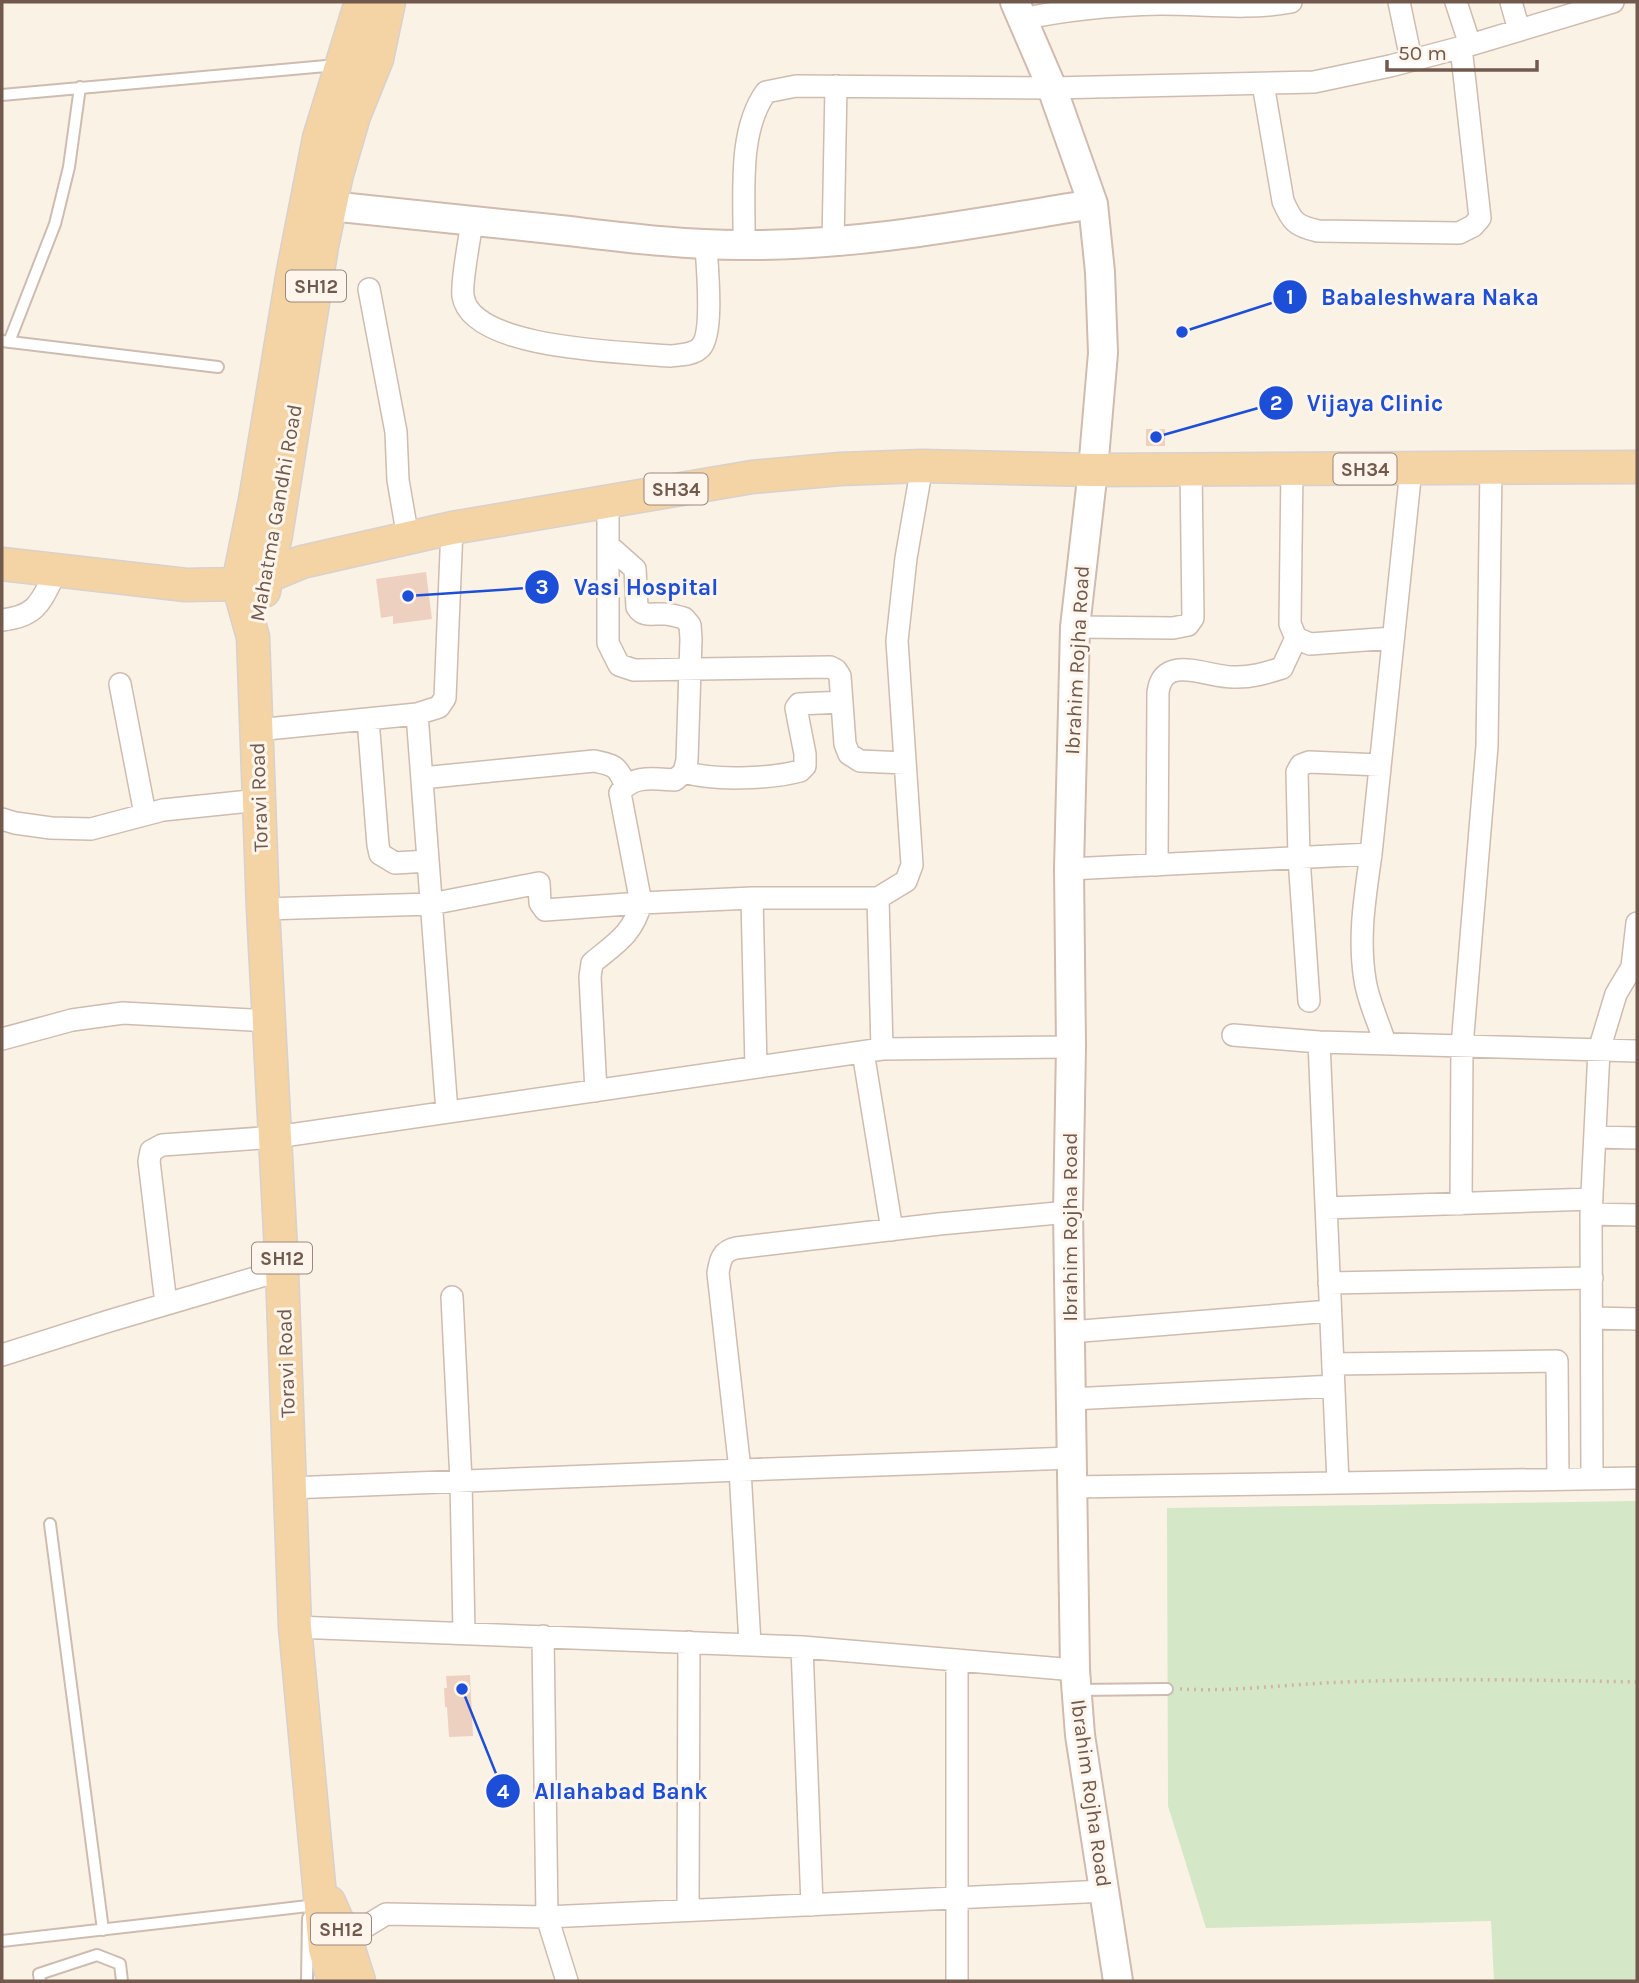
<svg xmlns="http://www.w3.org/2000/svg" width="1639" height="1983" font-family="Karla,sans-serif">
  <style>
    .grass { fill: #d4e7c6 }
    .building { fill: #eed0c0 }
    .lines { fill: none; stroke-linecap: round; stroke-linejoin: round }
    .lane-casing { stroke: #cebcb0; stroke-width: 14 }
    .street-casing { stroke: #cebcb0; stroke-width: 24 }
    .secondary-casing { stroke: #d0bbae; stroke-width: 32 }
    .primary-casing { stroke: #d8d1cd; stroke-width: 35 }
    .path { stroke: #d3b4a3; stroke-width: 3.5; stroke-dasharray: 2 5; stroke-linecap: butt }
    .lane { stroke: #fff; stroke-width: 10 }
    .street { stroke: #fff; stroke-width: 21 }
    .secondary { stroke: #fff; stroke-width: 28 }
    .primary { stroke: #f4d3a4; stroke-width: 32 }
    .labels { text-anchor: middle; stroke-width: 6; stroke-linejoin: round; paint-order: stroke }
    .shield { fill: #fef6ec; stroke: #9c887d; stroke-width: 2 }
    .shield-label { font-size: 19px; font-weight: bold; fill: #72594d }
    .street-label { font-size: 21px; fill: #72594d; stroke: #fef6ec }
    .leader { fill: none; stroke: #1d4ed8; stroke-width: 2.5 }
    .callout-dot { fill: #1d4ed8; stroke: #fef6ec; stroke-width: 2.5 }
    .mark-label { font-size: 21px; text-anchor: middle; font-weight: bold; fill: #fff }
    .callout-label { font-size: 23px; text-anchor: middle; font-weight: bold; fill: #1d4ed8; stroke: #fef6ec; stroke-width: 6; stroke-linejoin: round; paint-order: stroke }
  </style>
  <rect width="100%" height="100%" fill="#fbf2e6"/>
  <path class="grass" d="M1637,1501v480h-143l-3,-60 -285,7 -38,-122 -1,-298z"/>
  <path class="building" d="M1146,429h19v17h-19z
    M426,572l6,47 -39,5v-8l-12,2 -5,-39z
    M470,1675l3,61 -24,1 -2,-30h-2l-1,-19h3l-1,-12z"/>
  <g class="lines">
    <defs>
      <path id="lane" d="M2,95l335,-30
        M2,341l216,26
        M9,342l46,-118 14,-57 11,-80
        M50,1524l53,406
        M1077,1690l90,-1
        M2,1941l306,-35
        M40,1981l-1,-7 58,-19 23,9 2,17
        M307,1981l1,-63"/>
      <path id="street" d="M1399,2l12,57
        M1456,2l14,43
        M1511,2l8,28
        M1022,19c47,-10 92,-14 139,-15 43,0 87,6 130,-2
        M1263,84l20,117c9,21 13,25 35,30l141,2 14,-7 7,-8 -19,-171
        M472,221c-2,17 -11,60 -9,75 8,54 164,56 207,60 10,-1 24,-1 31,-9 13,-15 6,-81 5,-102
        M833,243l3,-157
        M744,245c1,-48 -7,-113 22,-153l30,-6 256,2 262,-6 76,-16 80,-21 143,-43
        M369,289l27,143 2,48 10,58
        M1292,469l-2,155 6,14 14,6 83,-6
        M608,500v143l11,22 15,5 196,-3 6,3 4,6 5,68 4,10 11,7 45,2
        M2,620c37,-4 39,-20 55,-50
        M1075,627l98,1 15,-3 5,-7 -2,-149
        M120,684l25,130
        M417,714l30,398
        M368,719l10,126 2,9 15,9 33,-2
        M257,730l160,-16 22,-7 6,-9 7,-170
        M684,772c30,9 85,7 116,-1l5,-5v-12l-9,-46 3,-4 43,-2
        M422,778l172,-17c19,4 23,4 31,23
        M2,819l13,4 36,5 40,1 72,-19 97,-10
        M1371,854c-6,43 -13,83 -6,126 3,21 14,43 20,63
        M1157,865l1,-173c6,-39 48,-15 75,-15 17,1 33,-4 49,-9l14,-30
        M1069,869l302,-15 40,-385
        M752,898l4,169
        M878,898l28,-17 6,-16 -15,-224 9,-83 16,-92
        M263,909l168,-5 108,-21 1,20 5,7 96,-7 -21,-110c12,-19 36,-14 55,-13l9,-8 3,-12 4,-121 -1,-14 -6,-7c-6,-1 -13,-4 -19,-4 -12,-1 -21,4 -28,-7l-2,-38 -27,-24
        M1632,967l5,-44
        M1637,968l-5,-1 -16,27 -17,56 -8,164 46,1
        M1309,1001l-10,-143 -2,-86 4,-7 8,-3 71,3
        M1233,1035l86,7 318,9
        M2,1039l70,-19 51,-7 146,8
        M863,1052l29,178
        M596,1091l-6,-114 2,-14c24,-20 41,-29 49,-60l111,-5h126l4,151
        M1595,1137l42,1
        M1461,1204l1,-158 25,-300 4,-277
        M1326,1208l266,-9
        M1591,1214l1,265
        M1329,1283l263,-5
        M452,1297l9,184 3,152
        M166,1304l-17,-143 2,-10 11,-6 114,-8 606,-88 189,-2
        M1592,1318l45,1
        M1070,1332l260,-21
        M2,1355l107,-34 173,-51
        M1333,1364l224,-3 1,118
        M1071,1399l263,-13
        M1338,1483l299,-5
        M1072,1487l266,-4 -19,-441
        M290,1488l450,-18 -22,-197c2,-13 4,-22 18,-25l203,-24 129,-12
        M295,1627l507,20 273,23
        M543,1636l4,281 20,64
        M750,1644l-10,-174 332,-12
        M802,1647l10,258
        M957,1660v321
        M688,1910l1,-268
        M337,1944l49,-30 161,3 558,-26"/>
      <path id="secondary" d="M1015,2l37,86 41,116 7,68 3,81 -10,117 -18,157 -6,242 2,178 -3,165 7,458 5,65 38,246
        M330,206c74,8 148,15 221,23 63,7 127,16 190,16 119,1 235,-22 352,-41"/>
      <path id="primary" d="M2,564l184,21 52,-1 30,-8 34,-14 150,-34 300,-51 88,-8 82,-3 171,4 544,-3
        M264,591l12,-56 46,-289 15,-72 17,-58 23,-57 12,-57
        M329,1902l17,38 13,41
        M334,1981l-9,-32 -30,-322 -13,-357 -19,-361 -10,-272 -15,-53 17,-84 38,-229 26,-133 42,-136"/>
    </defs>
    <use href="#lane" class="lane-casing"/>
    <use href="#street" class="street-casing"/>
    <use href="#secondary" class="secondary-casing"/>
    <use href="#primary" class="primary-casing"/>
    <path class="path" d="M1180,1689c55,3 109,-5 165,-7 97,-4 195,-2 292,0"/>
    <use href="#lane" class="lane"/>
    <use href="#street" class="street"/>
    <use href="#secondary" class="secondary"/>
    <use href="#primary" class="primary"/>
  </g>
  <g class="labels">
    <g class="shield">
      <rect x="286" y="270.5" width="60" height="31" rx="5"/>
      <rect x="1333.5" y="453.5" width="63" height="31" rx="5"/>
      <rect x="644.5" y="473.5" width="63" height="31" rx="5"/>
      <rect x="252" y="1242.5" width="60" height="31" rx="5"/>
      <rect x="311" y="1913.5" width="60" height="31" rx="5"/>
    </g>
    <g class="shield-label">
      <text x="316" y="293">SH12</text>
      <text x="1365" y="476">SH34</text>
      <text x="676" y="496">SH34</text>
      <text x="282" y="1265">SH12</text>
      <text x="341" y="1936">SH12</text>
    </g>
    <g class="street-label">
      <text transform="translate(276 513) rotate(-80)" y="7">Mahatma Gandhi Road</text>
      <text transform="translate(1077 660) rotate(-87)" y="7">Ibrahim Rojha Road</text>
      <text transform="translate(259 797) rotate(-92)" y="7">Toravi Road</text>
      <text transform="translate(1070 1227) rotate(-90)" y="7">Ibrahim Rojha Road</text>
      <text transform="translate(286 1363) rotate(-92)" y="7">Toravi Road</text>
      <text transform="translate(1091 1793) rotate(82)" y="7">Ibrahim Rojha Road</text>
    </g>
  </g>
  <path class="leader" d="M1182 332L1290 297M1156 437L1276 403M408 596L542 587M462 1689L503 1791"/>
  <g class="callout-dot">
    <circle cx="1182" cy="332" r="7"/>
    <circle cx="1156" cy="437" r="7"/>
    <circle cx="408" cy="596" r="7"/>
    <circle cx="462" cy="1689" r="7"/>
    <circle cx="1290" cy="297" r="18"/>
    <circle cx="1276" cy="403" r="18"/>
    <circle cx="542" cy="587" r="18"/>
    <circle cx="503" cy="1791" r="18"/>
  </g>
  <g class="mark-label">
    <text x="1290" y="304">1</text>
    <text x="1276" y="410">2</text>
    <text x="542" y="594">3</text>
    <text x="503" y="1799">4</text>
  </g>
  <g class="callout-label">
    <text x="1430" y="305">Babaleshwara Naka</text>
    <text x="1375" y="411">Vijaya Clinic</text>
    <text x="646" y="595">Vasi Hospital</text>
    <text x="621" y="1799">Allahabad Bank</text>
  </g>
  <rect width="1639" height="1983" fill="none" stroke="#72594d" stroke-width="7"/>
  <path d="M1387 60v10h150v-10" fill="none" stroke="#72594d" stroke-width="3.5"/>
  <text x="1398" y="60" font-size="21" fill="#72594d" stroke="#fef6ec" stroke-width="5" paint-order="stroke">50 m</text>
</svg>
